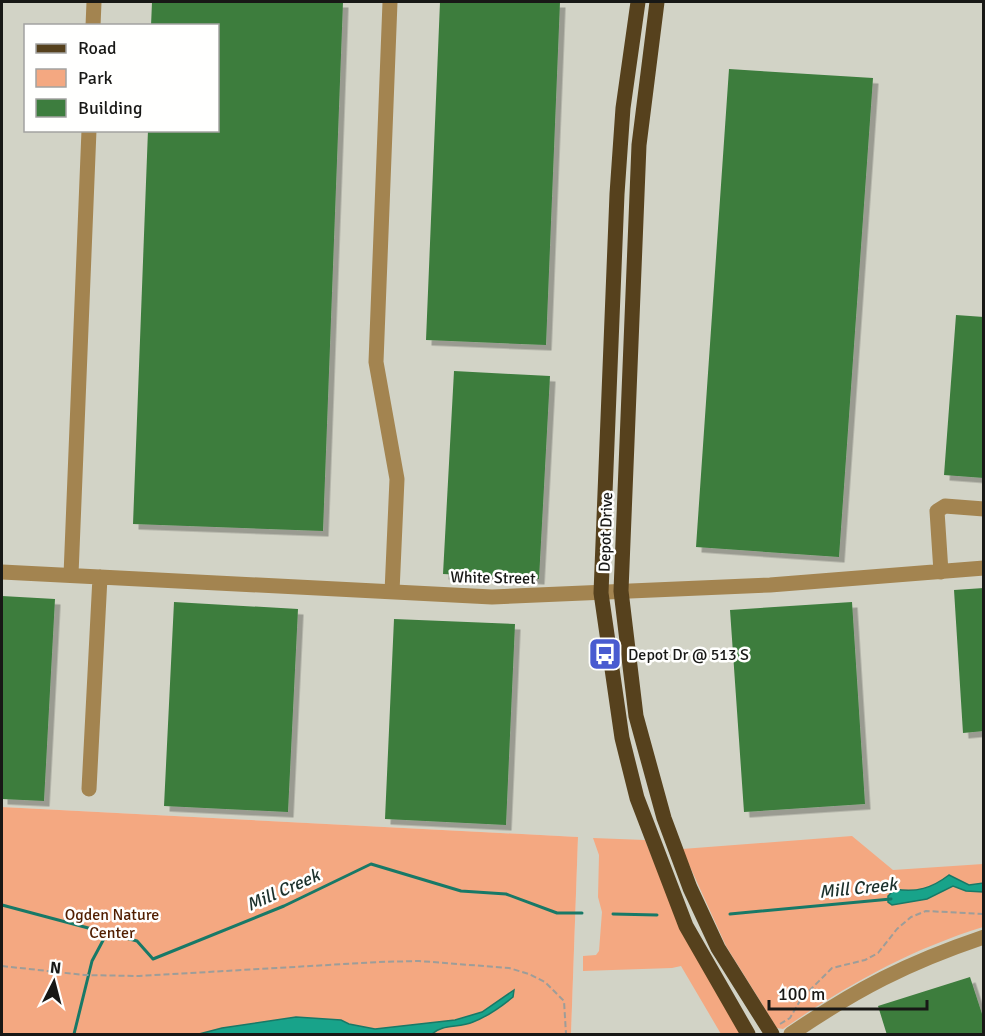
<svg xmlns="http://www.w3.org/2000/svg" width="985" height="1036" font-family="Signika,sans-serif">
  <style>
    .built { fill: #d2d3c6; fill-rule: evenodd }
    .green { fill: #f4a881 }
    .water { fill: #18a38a; stroke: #187967; stroke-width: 1.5 }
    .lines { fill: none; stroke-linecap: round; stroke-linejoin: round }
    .stream { stroke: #187967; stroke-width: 3 }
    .building { fill: #3d7d3e; filter: url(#shadow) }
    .path { stroke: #9d9d99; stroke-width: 2; stroke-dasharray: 6 3; stroke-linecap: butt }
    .minor { stroke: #a38450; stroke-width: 15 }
    .major { stroke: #56411d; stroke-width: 15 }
    .labels { text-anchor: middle; stroke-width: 5; stroke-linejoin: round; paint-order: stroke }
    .street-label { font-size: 16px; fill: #181816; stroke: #fffffe }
    .poi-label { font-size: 16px; fill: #181816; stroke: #fffffe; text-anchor: start }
    .park-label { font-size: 16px; fill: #511e00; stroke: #fffffe }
    .water-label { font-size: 18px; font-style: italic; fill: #1c312c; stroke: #fffffe }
  </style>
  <defs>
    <filter id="shadow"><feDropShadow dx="5.5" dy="5.5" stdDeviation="0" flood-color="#0004"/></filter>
  </defs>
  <rect width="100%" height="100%" fill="#dedfd9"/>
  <path class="built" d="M2,2h981v1032h-412l7,-197 -576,-30zM26,26h192v104h-192z"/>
  <path class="green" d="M2,807l576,30 -7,197h-569z
    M852,836l41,34 90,-6v63c-74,23 -136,58 -200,102l-6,-1 -51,-82 -44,-97z
    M593,838l52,2 37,91 59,103h-20l-40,-68 -9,2 -89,3v-15l13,-1 3,-4 3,-39 -4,-15 1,-42z"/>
  <path class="water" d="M949,875l20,10 14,-2v9l-17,-1 -13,-5 -26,13 -35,6 -4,-3v-6l7,-7c21,4 37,-1 54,-14z
    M514,990l-1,7c-11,9 -27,20 -40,25 -14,6 -31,2 -41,12h-233l23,-6 74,-11 45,3 8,4 26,5 80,-9 27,-8z"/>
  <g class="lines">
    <path class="stream" d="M2,905l135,36 16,18 131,-53 87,-42 90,27 45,3 51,19h25
      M613,914l44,1
      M730,914l161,-15
      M74,1034l18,-73 15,-28"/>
  </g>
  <path class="building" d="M152,2h191l-20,529 -190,-7 15,-394h70v-104h-67z
    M440,2h120l-14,343 -120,-5z
    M729,69l144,9 -34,479 -143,-10z
    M956,315l28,2v161l-40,-3z
    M454,371l96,5 -11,203 -96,-5z
    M984,588v143l-21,2 -9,-143z
    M2,596l53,3 -11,202 -42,-2z
    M174,602l124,7 -10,203 -124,-6z
    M852,602l13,202 -121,8 -14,-202z
    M394,619l121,5 -9,201 -121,-6z
    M970,977l14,43v15h-97l-9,-29z"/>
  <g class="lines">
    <path class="path" d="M2,966l82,9 55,1 240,-14 40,-1 90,7 20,6 16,8 19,19 2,33
      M780,1024l10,-6 11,-19 31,-31 33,-8 13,-7 19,-24 14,-12 15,-6 58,3"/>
    <path class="minor" d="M390,2l-14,360 21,117 -5,113
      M93,26l1,-24
      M2,572l490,25 278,-12 214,-17
      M941,572l-4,-61 8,-5 39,3
      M71,575l18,-445
      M89,789l11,-212
      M791,1034c66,-45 116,-71 193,-97"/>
    <path class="major" d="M638,2l-15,106 -6,86 -16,399 21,145 15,60 49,128 62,108
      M657,2l-18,143 -18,446 15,125 28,102 26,70 28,60 54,86"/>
  </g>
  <defs>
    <symbol id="bus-square" viewBox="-11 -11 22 22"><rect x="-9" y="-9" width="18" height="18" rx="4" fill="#495bd0" stroke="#fffffe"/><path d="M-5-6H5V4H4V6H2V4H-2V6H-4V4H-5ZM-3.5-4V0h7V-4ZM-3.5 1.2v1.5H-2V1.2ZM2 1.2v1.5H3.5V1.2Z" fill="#fff"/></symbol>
  </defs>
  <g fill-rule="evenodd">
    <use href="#bus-square" x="586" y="635" width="38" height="38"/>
  </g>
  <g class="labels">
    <g class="street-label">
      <text transform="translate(605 532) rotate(-88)" y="6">Depot Drive</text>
      <text transform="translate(493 577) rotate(1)" y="6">White Street</text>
    </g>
    <g class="poi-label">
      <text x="628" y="660">Depot Dr @ 513 S</text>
    </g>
    <g class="park-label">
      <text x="112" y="920">Ogden Nature<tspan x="112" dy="18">Center</tspan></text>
    </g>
    <g class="water-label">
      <text transform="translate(858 888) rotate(-6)" y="6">Mill Creek</text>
      <text transform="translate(283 890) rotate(-24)" y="6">Mill Creek</text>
    </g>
  </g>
  <rect width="985" height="1036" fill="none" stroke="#181816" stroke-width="6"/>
  <rect x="24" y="24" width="195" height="108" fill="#fffffe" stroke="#a3a3a1" stroke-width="1.5"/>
  <rect x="36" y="44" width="30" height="9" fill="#56411d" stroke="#a3a3a1" stroke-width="1.5"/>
  <text x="78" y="54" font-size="18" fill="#181816">Road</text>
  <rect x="36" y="69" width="30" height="18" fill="#f4a881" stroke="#a3a3a1" stroke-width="1.5"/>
  <text x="78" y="84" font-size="18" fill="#181816">Park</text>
  <rect x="36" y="99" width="30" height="18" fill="#3d7d3e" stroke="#a3a3a1" stroke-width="1.5"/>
  <text x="78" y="114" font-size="18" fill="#181816">Building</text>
  <g transform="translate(54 982) rotate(6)" stroke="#fffffe" stroke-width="4.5" paint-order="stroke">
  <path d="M0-4.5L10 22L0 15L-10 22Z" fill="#181816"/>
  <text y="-9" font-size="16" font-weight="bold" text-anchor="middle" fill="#181816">N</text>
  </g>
  <path d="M769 1000v9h158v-9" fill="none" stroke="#181816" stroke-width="3"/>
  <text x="778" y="1000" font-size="18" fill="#181816" stroke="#fffffe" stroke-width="4.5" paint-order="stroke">100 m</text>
</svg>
